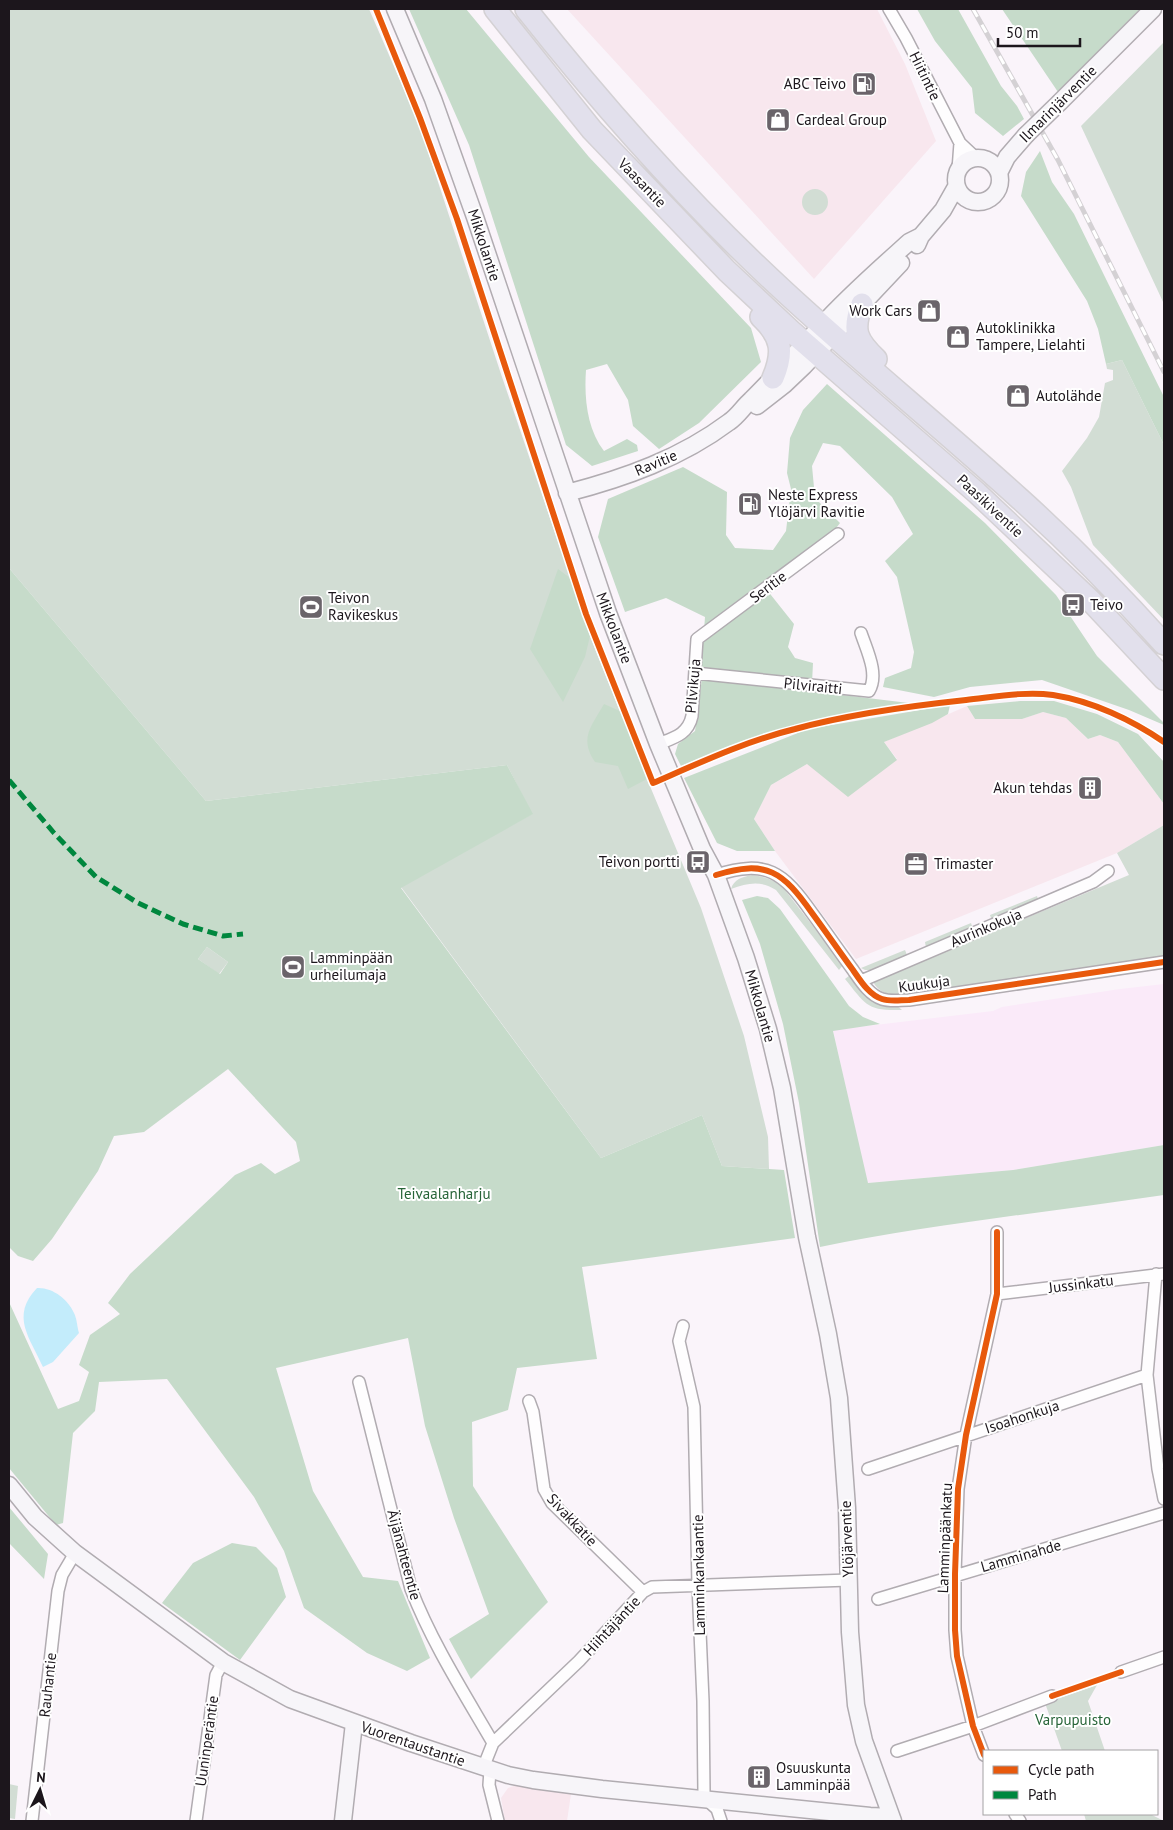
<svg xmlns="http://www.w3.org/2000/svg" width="1173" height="1830" font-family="'PT Sans',sans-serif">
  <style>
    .commercial { fill: #f8e7ee }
    .built { fill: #faeaf9 }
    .green { fill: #d2ddd4 }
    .forest { fill: #c6dbca; fill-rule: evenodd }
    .water { fill: #c3ecfb }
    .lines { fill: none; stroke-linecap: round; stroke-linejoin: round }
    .street-casing { stroke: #b1acb1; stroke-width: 14 }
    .secondary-casing { stroke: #b1acb1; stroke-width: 19 }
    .highway-casing { stroke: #d4d1d4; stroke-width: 24 }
    .street { stroke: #fefdfe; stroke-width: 11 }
    .secondary { stroke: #f7f5f9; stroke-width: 16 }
    .highway { stroke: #e2e0ec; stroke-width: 21 }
    .rail-casing { stroke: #d4d1d4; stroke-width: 5 }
    .rail { stroke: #fff; stroke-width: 3; stroke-dasharray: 9; stroke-linecap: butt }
    .secondary-bridge-casing { stroke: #b1acb1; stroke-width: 19; stroke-linecap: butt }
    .secondary-bridge { stroke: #f7f5f9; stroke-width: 16 }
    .quiet { stroke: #00873e; stroke-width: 5; stroke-dasharray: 10 5; stroke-linecap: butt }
    .cycleway-casing { stroke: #fff; stroke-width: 9 }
    .cycleway { stroke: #e8590c; stroke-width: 6 }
    .labels { text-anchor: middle; stroke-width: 4; stroke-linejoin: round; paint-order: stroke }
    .street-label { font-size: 15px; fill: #1c161c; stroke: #fff }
    .poi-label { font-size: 15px; fill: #1c161c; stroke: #fff; text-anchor: start }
    .park-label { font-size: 15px; fill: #276438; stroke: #fff }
  </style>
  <rect width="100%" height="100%" fill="#faf4fa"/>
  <path class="commercial" d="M567,9h310l28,55 31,77 -122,138z
    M967,706l8,13h47l21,-7 23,6 22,21 12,-4 18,7 46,62v21l-47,28 -261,106 -81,-108 -21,-32 17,-34 36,-21 90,-5 -13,-17z
    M514,1786h7l50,8 -4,27h-62l-4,-23 7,-10z"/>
  <path class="built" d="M1164,984v161l-151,25 -146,13 -34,-153 160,-19 9,-4 118,-18z"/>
  <path class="green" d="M9,9h360l50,115 82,250 89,262 57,143 54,129 43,128 24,101 1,32 -47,-3 -20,-51 -101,43 -200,-271 131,-73 -25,-49 -301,36 -197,-233z
    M1164,42v262l-83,-178z
    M802 202a13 13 0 1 1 26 0a13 13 0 1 1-26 0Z
    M1122,360l42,85v175l-71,-75 -22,-58 -9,-16 25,-33 12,-21 6,-34 8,-3v-10l-6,-1 -1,-5z
    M1164,825v132l-243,36c-18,1 -38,7 -48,-11l256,-107 -12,-22z
    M752,875c14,2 23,5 33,15l58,75 -4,5 -63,-80c-16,-10 -28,-7 -45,-1 3,-10 11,-12 21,-14z
    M1037,896l2,6 -47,19 -2,-6z
    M971,923l2,6 -47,19 -1,-6z
    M207,947l21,15 -9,12 -21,-15z
    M905,950l2,5 -36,15h-6l-4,-2z
    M850,975c7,9 15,22 25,27 9,5 20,0 27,8 -35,1 -36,-5 -57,-31z
    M1097,1685l-9,16 17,50h-43l-17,-48z
    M9,1784l9,2 -3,33 -6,-1z
    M1084,1814h66l14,7h-78z"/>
  <path class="forest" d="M409,9h57l123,148 162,171 10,34 -62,61 -40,26 -26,-23 -5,-26 -21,-36 -21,6c-2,28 1,59 18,81l23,-12 10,6 1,6 -46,15 -26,-21 -97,-300z
    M917,9h41l43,77 16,20 7,13 -21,17 -28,-23 -3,-25 -37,-47z
    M1002,9h138l-82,83z
    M1040,151l12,31 22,32 90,183v48l-42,-85 -16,4 -8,-35 -11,-28 -66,-105 5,-24z
    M827,384l158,139 71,72 41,61 67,67v2l-35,-15 -87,-30 -72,7 -36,10 -51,-10 2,-9 26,-10 3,-16 -17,-75 -12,-16 28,-27 -21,-37 -52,-51 -17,-3 -11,23 3,32 25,25 -10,13 -126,94 1,-13 -39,-19 -41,14 -27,-75 10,-38 75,-32 44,25 -1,43 9,13 38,2 13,-19 5,-42 -4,-16 3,-35 13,-28z
    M9,568l197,233 301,-36 26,49 -132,74 200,270 101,-43 20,51 62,4 11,68 -213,29 15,92 -80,9 -9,42 -36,12 1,64 75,116 -77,77 -22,-40 40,-25 -35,-96 -29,-92 -17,-88 -132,30 37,123 50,86 35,4 32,77 -23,13 -40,-18 -63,-45 -20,-57 -30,-54 -87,-118 -68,3 -4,29 -22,22 -10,90 -7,2 -47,-57v-166l49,107 21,-8 10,-29 -10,-7 11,-30 30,-21 -12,-11 22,-29 105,-99 26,-12 14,11 25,-13 -4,-19 -68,-73 -84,63 -30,4 -16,35 -46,68 -19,22 -15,-5 -9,-9zM207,947l21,15 -8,12 -22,-15z
    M558,569l12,9 20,58 -5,21 -22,45 -33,-53z
    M767,590l27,34 -6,23 7,11 18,5 -1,20 -111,-12 2,-33z
    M702,678l215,26 -115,19 -59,18 -62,25 -6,-12 3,-10 17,-13z
    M1020,701h34l43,13 41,20 26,28v42l-46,-62 -18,-7 -12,4 -22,-21 -23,-6 -21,7h-47l-8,-13z
    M604,704l18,8 25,67 -19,10 -10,-23 -23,-4c-16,-24 -4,-35 9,-58z
    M950,705l-2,9 -16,9 -48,19 13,18 -49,37 -41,-33 -36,21 -17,34 21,32h-38l-20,-8 -33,-65 124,-49z
    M757,896l11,2 12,11 69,97 14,11 17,7 -47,7 35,152 145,-13 151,-25v50c-115,17 -230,29 -344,52l-21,-144 -16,-79 -23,-80 -18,-44z
    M9,1507l39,47 -4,25 -35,-36z
    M232,1543l24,4 21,21 9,29 -46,63 -78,-57 31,-40z"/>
  <path class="water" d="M37,1288c15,-1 31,11 37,25 3,6 3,13 5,20l-26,29 -10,5c-13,-29 -33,-51 -6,-79z"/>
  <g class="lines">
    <defs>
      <path id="street" d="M889,9l17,29 54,105 16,15
        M958,170l2,-27
        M695,673l174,18c10,-17 -2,-40 -8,-58
        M658,744c15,-6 30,-9 34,-28l5,-77 141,-105
        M716,875c51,-16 67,-3 96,38 14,19 27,38 41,57 7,10 16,25 29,29 9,3 18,1 27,1l255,-38
        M861,981l232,-99 15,-11
        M1156,1274l-9,101 11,94 6,30
        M997,1294l167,-20
        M683,1326l-4,15 15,66 4,178 5,116 1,92 4,8 9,8 4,12
        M359,1382l52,207c21,54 53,104 82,154
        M529,1401l4,11 11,77 8,14 91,89
        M868,1469l279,-94
        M878,1599l286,-86
        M1121,1672l43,-15
        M897,1751l76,-25 79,-30
        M984,1755l-11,-29 -16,-70 -2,-26v-56l3,-85 8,-54 31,-141v-62
        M483,1768l10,-25 86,-82 64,-69 9,-5 197,-7
        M490,1770l-1,15 9,36
        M1015,1814l5,7
        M32,1821l26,-230 4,-16 13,-22
        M196,1821l20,-146 7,-13"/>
      <path id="secondary" d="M395,9l38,90 42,118 133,396 50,131 44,105 14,26 30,83 22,71 14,59 25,149 21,97 11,64 8,110 3,124 6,73 8,36 29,80
        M1060,102l93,-93
        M956 180a22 22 0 1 1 44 0a22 22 0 1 1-44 0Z
        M999,173l8,-16 19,-22
        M917,245l4,-9 22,-26 13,-23
        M757,406l27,-21 20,-19 97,-103
        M567,493c58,-15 114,-35 162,-71 9,-6 14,-15 22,-22 24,-24 47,-49 70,-74 27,-30 58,-57 88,-84l12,-6
        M9,1485l26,32 40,36 148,109 67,37 121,44 97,32 25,5 69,9 268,27 21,1
        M343,1821l11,-98"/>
      <path id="highway" d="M495,9l97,121 135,141 64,60 186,162 113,107 74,79
        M526,9c80,101 165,197 260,284 76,70 157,136 234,206 51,46 99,95 144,145
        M862,304c-10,26 -6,36 14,55
        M761,317c21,20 23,35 12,61"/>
    </defs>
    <use href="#street" class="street-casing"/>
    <use href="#secondary" class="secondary-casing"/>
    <use href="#highway" class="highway-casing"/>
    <use href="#street" class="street"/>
    <use href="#secondary" class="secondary"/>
    <use href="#highway" class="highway"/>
    <defs>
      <path id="rail" d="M973,9l85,151 106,212"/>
    </defs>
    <use href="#rail" class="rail-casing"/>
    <use href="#rail" class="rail"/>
    <defs>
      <path id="secondary-bridge" d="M1026,135l34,-33"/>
    </defs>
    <use href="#secondary-bridge" class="secondary-bridge-casing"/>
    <use href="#secondary-bridge" class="secondary-bridge"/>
    <path class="quiet" d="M9,780l45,53 42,44 42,26 45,21 40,12 20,-2"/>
    <defs>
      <path id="cycleway" d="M376,9l44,109 37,101 129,395 67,169c46,-20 93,-42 142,-54 55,-15 114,-23 171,-29 28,-3 59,-9 87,-5 39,6 79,25 111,47
        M716,875c51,-16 67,-3 96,38 14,19 27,38 41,57 7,10 16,25 29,29 9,3 18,1 27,1l255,-38
        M1052,1696l69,-24
        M984,1755l-11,-29 -16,-70 -2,-26v-56l3,-85 8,-54 31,-141v-62"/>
    </defs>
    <use href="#cycleway" class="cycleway-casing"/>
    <use href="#cycleway" class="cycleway"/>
  </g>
  <defs>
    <symbol id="fuel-square" viewBox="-11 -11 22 22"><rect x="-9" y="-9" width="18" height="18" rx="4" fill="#6a646a" stroke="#fff"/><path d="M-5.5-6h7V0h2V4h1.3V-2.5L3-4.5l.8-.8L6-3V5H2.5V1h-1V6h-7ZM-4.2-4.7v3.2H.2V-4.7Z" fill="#fff"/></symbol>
    <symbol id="shop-square" viewBox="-11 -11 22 22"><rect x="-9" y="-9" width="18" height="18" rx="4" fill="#6a646a" stroke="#fff"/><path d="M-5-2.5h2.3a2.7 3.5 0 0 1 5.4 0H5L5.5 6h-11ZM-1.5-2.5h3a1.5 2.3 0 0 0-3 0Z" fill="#fff"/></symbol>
    <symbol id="bus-square" viewBox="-11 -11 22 22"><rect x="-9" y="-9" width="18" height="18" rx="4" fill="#6a646a" stroke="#fff"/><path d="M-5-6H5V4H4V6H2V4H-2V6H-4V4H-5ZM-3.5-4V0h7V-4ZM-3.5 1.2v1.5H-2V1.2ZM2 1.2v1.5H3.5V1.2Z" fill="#fff"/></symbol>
    <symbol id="stadium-square" viewBox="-11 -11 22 22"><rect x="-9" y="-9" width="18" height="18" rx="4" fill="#6a646a" stroke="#fff"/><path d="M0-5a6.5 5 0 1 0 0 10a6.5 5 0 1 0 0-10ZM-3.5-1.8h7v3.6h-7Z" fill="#fff"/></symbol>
    <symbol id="building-square" viewBox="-11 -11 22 22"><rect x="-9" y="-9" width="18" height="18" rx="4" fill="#6a646a" stroke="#fff"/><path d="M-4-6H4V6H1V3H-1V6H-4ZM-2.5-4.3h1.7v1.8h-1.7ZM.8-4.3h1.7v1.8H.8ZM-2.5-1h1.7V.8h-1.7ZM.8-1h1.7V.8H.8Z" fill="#fff"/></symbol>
    <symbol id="office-square" viewBox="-11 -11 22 22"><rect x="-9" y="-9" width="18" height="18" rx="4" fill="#6a646a" stroke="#fff"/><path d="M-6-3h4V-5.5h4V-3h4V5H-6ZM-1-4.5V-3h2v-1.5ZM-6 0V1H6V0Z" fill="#fff"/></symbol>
  </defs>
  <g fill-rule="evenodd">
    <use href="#fuel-square" x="850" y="70" width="28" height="28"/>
    <use href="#shop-square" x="764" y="106" width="28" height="28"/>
    <use href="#shop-square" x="915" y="297" width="28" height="28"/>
    <use href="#shop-square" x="944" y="323" width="28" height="28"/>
    <use href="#shop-square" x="1004" y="382" width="28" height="28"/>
    <use href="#fuel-square" x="736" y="490" width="28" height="28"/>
    <use href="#bus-square" x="1059" y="591" width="28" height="28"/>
    <use href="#stadium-square" x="297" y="593" width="28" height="28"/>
    <use href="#building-square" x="1076" y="774" width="28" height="28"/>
    <use href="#bus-square" x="684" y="848" width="28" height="28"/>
    <use href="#office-square" x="902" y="850" width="28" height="28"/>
    <use href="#stadium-square" x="279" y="953" width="28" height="28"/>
    <use href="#building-square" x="745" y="1763" width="28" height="28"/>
  </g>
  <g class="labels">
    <g class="street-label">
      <text transform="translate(925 76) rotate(64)" y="5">Hiitintie</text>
      <text transform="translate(1058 104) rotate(-45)" y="5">Ilmarinjärventie</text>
      <text transform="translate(642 183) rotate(46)" y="5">Vaasantie</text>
      <text transform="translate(484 245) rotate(72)" y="5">Mikkolantie</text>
      <text transform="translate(656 463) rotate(-23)" y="5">Ravitie</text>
      <text transform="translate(990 506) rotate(43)" y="5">Paasikiventie</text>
      <text transform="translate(768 587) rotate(-37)" y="5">Seritie</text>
      <text transform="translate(614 628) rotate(69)" y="5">Mikkolantie</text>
      <text transform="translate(693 686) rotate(-85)" y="5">Pilvikuja</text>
      <text transform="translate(813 686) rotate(6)" y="5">Pilviraitti</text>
      <text transform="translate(986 928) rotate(-23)" y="5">Aurinkokuja</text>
      <text transform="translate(924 984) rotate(-8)" y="5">Kuukuja</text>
      <text transform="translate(760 1006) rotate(74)" y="5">Mikkolantie</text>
      <text transform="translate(1081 1284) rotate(-7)" y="5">Jussinkatu</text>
      <text transform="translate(1022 1417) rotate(-18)" y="5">Isoahonkuja</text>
      <text transform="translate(572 1520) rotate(47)" y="5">Sivakkatie</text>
      <text transform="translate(945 1538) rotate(-88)" y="5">Lamminpäänkatu</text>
      <text transform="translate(847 1539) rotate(-92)" y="5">Ylöjärventie</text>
      <text transform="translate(404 1555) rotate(75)" y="5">Äijänahteentie</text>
      <text transform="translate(1021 1556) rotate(-16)" y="5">Lamminahde</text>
      <text transform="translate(699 1575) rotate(-91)" y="5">Lamminkankaantie</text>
      <text transform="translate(612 1626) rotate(-47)" y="5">Hiihtäjäntie</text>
      <text transform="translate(48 1685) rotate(-84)" y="5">Rauhantie</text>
      <text transform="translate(207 1741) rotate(-82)" y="5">Uuninperäntie</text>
      <text transform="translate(413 1744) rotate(19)" y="5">Vuorentaustantie</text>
    </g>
    <g class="poi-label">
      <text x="846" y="89" text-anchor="end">ABC Teivo</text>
      <text x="796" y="125">Cardeal Group</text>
      <text x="912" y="316" text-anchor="end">Work Cars</text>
      <text x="976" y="333">Autoklinikka<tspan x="976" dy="17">Tampere, Lielahti</tspan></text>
      <text x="1036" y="401">Autolähde</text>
      <text x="768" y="500">Neste Express<tspan x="768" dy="17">Ylöjärvi Ravitie</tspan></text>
      <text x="328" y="603">Teivon<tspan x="328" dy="17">Ravikeskus</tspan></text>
      <text x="1090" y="610">Teivo</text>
      <text x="1072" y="793" text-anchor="end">Akun tehdas</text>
      <text x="680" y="867" text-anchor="end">Teivon portti</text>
      <text x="934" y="869">Trimaster</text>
      <text x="310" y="963">Lamminpään<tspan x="310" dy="17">urheilumaja</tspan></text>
      <text x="776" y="1773">Osuuskunta<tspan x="776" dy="17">Lamminpää</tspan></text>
    </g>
    <g class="park-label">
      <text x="444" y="1199">Teivaalanharju</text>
      <text x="1073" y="1725">Varpupuisto</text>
    </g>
  </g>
  <rect width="1173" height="1830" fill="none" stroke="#1c161c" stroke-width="20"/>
  <rect x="983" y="1750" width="175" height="65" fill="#ffffff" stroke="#a4a2a4"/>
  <rect x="993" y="1766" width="25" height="8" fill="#e8590c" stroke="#a4a2a4"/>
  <text x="1028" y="1775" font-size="15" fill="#1c161c">Cycle path</text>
  <rect x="993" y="1791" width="25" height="8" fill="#00873e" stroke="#a4a2a4"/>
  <text x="1028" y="1800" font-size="15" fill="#1c161c">Path</text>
  <g transform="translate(40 1790) rotate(5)" stroke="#ffffff" stroke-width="4" paint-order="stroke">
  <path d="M0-4L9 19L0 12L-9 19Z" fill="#1c161c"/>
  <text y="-8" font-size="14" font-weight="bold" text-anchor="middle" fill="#1c161c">N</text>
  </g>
  <path d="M998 38v8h82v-8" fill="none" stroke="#1c161c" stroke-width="2.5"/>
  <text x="1006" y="38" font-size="15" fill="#1c161c" stroke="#ffffff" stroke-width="4" paint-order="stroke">50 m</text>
</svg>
